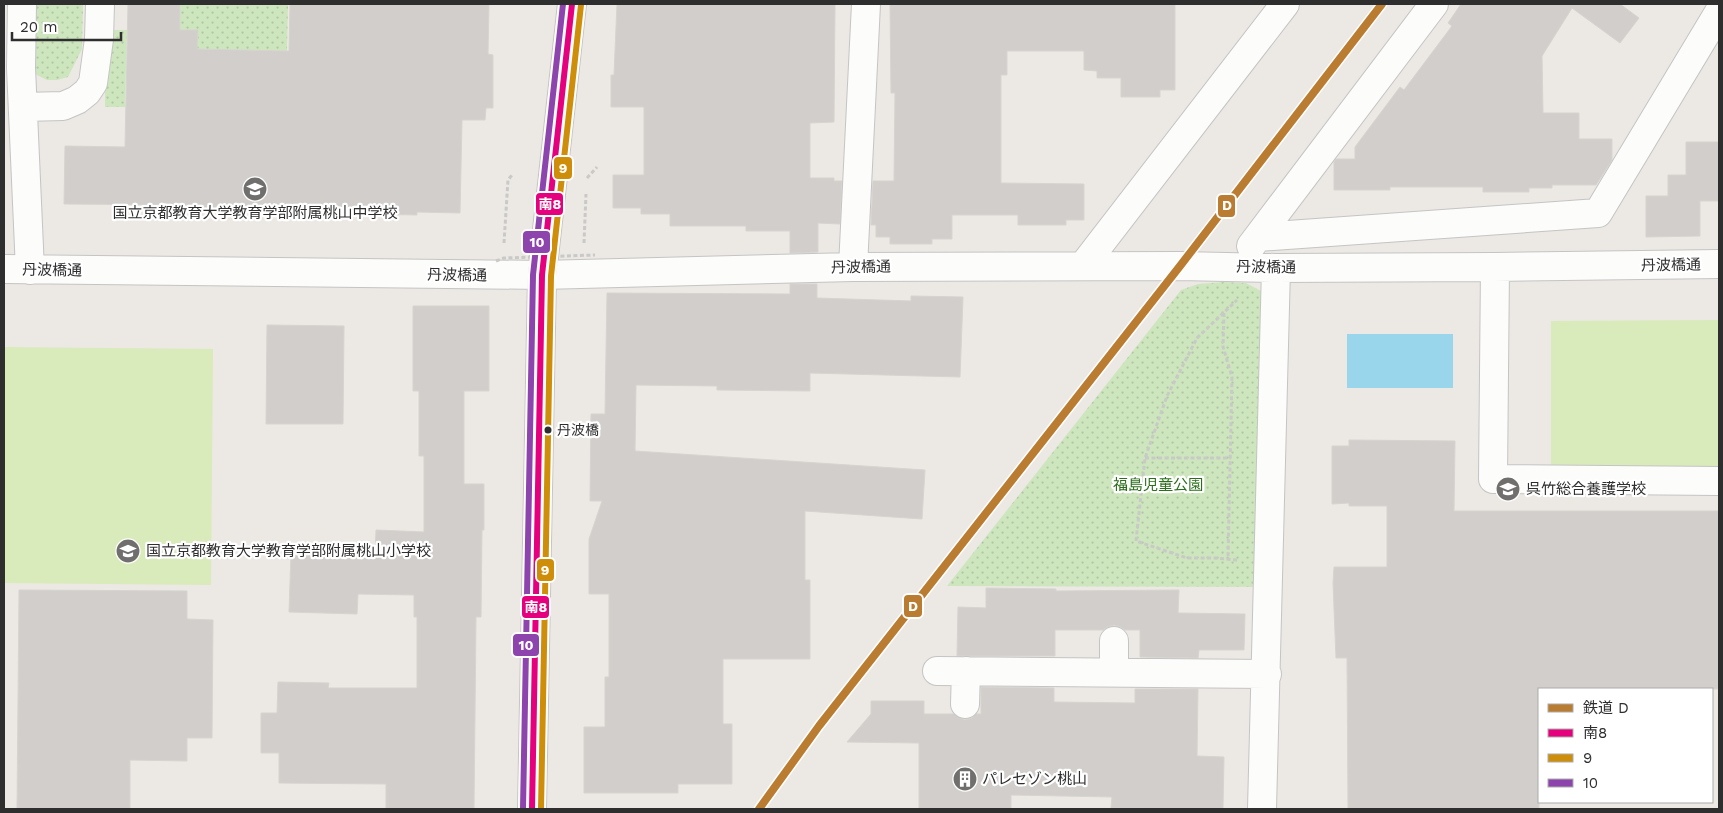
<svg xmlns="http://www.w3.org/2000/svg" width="1723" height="813" font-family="'Work Sans','Noto Sans JP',sans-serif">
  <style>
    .green { fill: url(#green-dots) }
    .pitch { fill: #d9eabb }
    .water { fill: #99d6ec }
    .building { fill: #d1cecb; stroke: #d7d4d0 }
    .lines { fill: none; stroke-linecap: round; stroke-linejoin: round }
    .minor-casing { stroke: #c5c4c5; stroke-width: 30 }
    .highway-casing { stroke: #c6c5c4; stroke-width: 30 }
    .path { stroke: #c9c9c8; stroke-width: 3; stroke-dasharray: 4 2.5; stroke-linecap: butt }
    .minor { stroke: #fcfcfb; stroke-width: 28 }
    .highway { stroke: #eadfd6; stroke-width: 28 }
    .path-bridge { stroke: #c9c9c8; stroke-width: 3; stroke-dasharray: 4 2.5; stroke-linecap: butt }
    .bus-1-casing { stroke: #fff; stroke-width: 10 }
    .bus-2-casing { stroke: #fff; stroke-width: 10 }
    .bus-3-casing { stroke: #fff; stroke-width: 10 }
    .bus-1 { stroke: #e5007d; stroke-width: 6 }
    .bus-2 { stroke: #cf8e09; stroke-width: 6 }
    .bus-3 { stroke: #8e44ad; stroke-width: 6 }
    .rail-1-casing { stroke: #fff; stroke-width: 11 }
    .rail-1 { stroke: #ba7c31; stroke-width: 8 }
    .bus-dot { fill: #2e2e2e; stroke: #fff; stroke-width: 2 }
    .labels { text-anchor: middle; stroke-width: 4.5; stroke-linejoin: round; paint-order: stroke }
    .bus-label { font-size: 14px; fill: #2e2e2e; stroke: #fff; text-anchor: start }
    .poi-label { font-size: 15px; fill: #2e2e2e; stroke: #fff; text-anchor: start }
    .street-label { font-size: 15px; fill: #2e2e2e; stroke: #fff }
    .park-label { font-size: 15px; fill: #2c6e1b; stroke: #fff }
    .line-badge { stroke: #fff; stroke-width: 2 }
    .badge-label { font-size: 14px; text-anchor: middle; font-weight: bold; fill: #fff }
  </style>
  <defs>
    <pattern id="green-dots" width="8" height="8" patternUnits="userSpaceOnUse" patternTransform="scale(1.25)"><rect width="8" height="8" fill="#cee6be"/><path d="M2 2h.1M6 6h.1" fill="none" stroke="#b1c6a4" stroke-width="1.8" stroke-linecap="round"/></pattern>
  </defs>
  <rect width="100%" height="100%" fill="#ece8e4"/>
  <path class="green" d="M29,4h54l-1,45 -14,28 -11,3h-10l-12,-6 -7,-11z
    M180,4h108l-1,47 -136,-3 29,-34z
    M106,30h21l-2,77h-20z
    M1224,282l22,1 17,9 -6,295 -310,-1 234,-296 17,-6z"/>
  <path class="pitch" d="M1719,320v150l-168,1v-150z
    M4,347l209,2 -2,236 -207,-2z"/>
  <path class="water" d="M1347,334h106v54h-106z"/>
  <path class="building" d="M128,4h52v26h18l-1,19 92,2 1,-47h199l-1,50 5,1v53h-7l-1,12h-23l-2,93 -43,-1v3l-213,-4v-6l-140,-1 1,-58 60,1z
    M617,4h218l-1,118 -24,1v55h24v3h8l-2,43 -22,-1v29l-28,1v-22h-44v-5h-76v-12h-29v-6h-28v-33h31v-68h-33v-32h3z
    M890,4h285v86h-15v7h-39v-19h-24v-7l-13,-1v-19h-77v24h-6v108l83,1v36h-18v5h-48v-10h-66v24h-20v5h-42v-7h-14v-12h-5l2,-44h21l1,-88h-4z
    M1461,4h159l19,14 -19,25 -48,-35 -30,48 1,57h36v26h33v21l-16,25h-44v3h-23v4h-46v-5h-93v3h-56v-28l2,-3h19v-12l45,-60 4,3 48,-64 -4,-3z
    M1686,142h33v59h-19v35l-54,1v-41h22v-21h18z
    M790,284h27v14l94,3v-5l52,1 -3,80 -150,-4v18l-93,-1v-4l-81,-1 -1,66 290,19 -3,49 -117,-8v69h5v79h-87v65h9v60h-54v9h-94v-66h21v-50h4v-83h-20v-55l13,-38h-12l1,-87h14l2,-121 183,1z
    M413,306h76v85h-25v93h20v46h-2l-1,87h-5l-2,192h-88v-25l-107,-1v-30h-18v-40h16l1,-31 51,1 -1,5h89v-71h-3v-22l-56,-1 -1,20 -68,-2 2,-58 84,2 1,-26 48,2v-76h-5v-65h-6z
    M267,325l77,1 -1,98h-77z
    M1349,440l106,1 -1,70h265v178h-180v120h-191l-1,-151h-11l-3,-75 1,-16h53v-61h-38v-3l-17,1v-58h17z
    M986,588l70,1v2l123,-1 -1,23 67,1 -1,36h-45l-1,8 -58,-1v-27h-15l-4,-3 -7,-2 -7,2 -4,3h-48v26h-98l1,-49 28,1z
    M19,590l168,1v28l26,1 -1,118h-25v23l-57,-1v49h-113z
    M981,687l73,1v14l81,1v-14h63l-1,67 27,1 -1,52 -112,-1 1,-11 -101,-2v14h-92v-66l-72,-1 24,-28v-13h53v13h30l3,3 8,3 7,-2 4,-4h5z"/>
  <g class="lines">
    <defs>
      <path id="minor" d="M22,4l-1,64 9,202
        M23,107l40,-1 14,-6 10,-8 6,-9 6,-44 1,-35
        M1259,237l339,-24 121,-201
        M1251,246l183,-242
        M1083,266l202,-262
        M853,267l13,-263
        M1495,267l-2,212 226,2
        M4,269l538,6 311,-8 327,-1 96,2 219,-1 224,-3
        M937,671l330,3
        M1114,672v-31
        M965,704l1,-33
        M1262,809l14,-541"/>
      <path id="highway" d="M532,809l10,-534 30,-271"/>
    </defs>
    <use href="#minor" class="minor-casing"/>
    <use href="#highway" class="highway-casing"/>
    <path class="path" d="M587,178l10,-11
      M504,243l4,-63 4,-5
      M584,243l2,-49
      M1224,313l-1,34 9,30 -4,182
      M1145,458h86
      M1237,560l-22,-2h-28l-51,-17 9,-83 22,-62 30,-58 40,-38"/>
    <use href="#minor" class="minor"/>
    <use href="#highway" class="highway"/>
    <path class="path-bridge" d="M496,261l8,-3 91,-3"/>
    <defs>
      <path id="bus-1" d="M532,809l10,-534 30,-271"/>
      <path id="bus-2" d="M541,809l10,-533 30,-271"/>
      <path id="bus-3" d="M523,809l10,-534 30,-271"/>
    </defs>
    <use href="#bus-1" class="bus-1-casing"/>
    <use href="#bus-2" class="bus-2-casing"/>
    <use href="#bus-3" class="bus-3-casing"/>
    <use href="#bus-1" class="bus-1"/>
    <use href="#bus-2" class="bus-2"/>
    <use href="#bus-3" class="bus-3"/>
    <defs>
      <path id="rail-1" d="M759,809l60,-83 361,-460 202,-262"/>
    </defs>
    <use href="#rail-1" class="rail-1-casing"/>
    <use href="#rail-1" class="rail-1"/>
  </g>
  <defs>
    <symbol id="school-disc" viewBox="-11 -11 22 22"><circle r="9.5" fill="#706f6e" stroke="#fff"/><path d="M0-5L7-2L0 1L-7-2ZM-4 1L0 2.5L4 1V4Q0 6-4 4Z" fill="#fff"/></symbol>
    <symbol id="building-disc" viewBox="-11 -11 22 22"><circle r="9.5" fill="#706f6e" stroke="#fff"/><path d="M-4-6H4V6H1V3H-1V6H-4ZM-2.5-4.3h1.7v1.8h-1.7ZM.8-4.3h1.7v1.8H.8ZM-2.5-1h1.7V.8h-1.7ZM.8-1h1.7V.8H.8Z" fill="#fff"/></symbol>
  </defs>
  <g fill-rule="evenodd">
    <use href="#school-disc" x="241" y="175" width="28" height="28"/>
    <use href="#school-disc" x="1494" y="475" width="28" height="28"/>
    <use href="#school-disc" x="114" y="537" width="28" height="28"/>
    <use href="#building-disc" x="951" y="765" width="28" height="28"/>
  </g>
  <circle class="bus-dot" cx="548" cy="430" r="4.5"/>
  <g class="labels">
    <g class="bus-label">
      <text x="557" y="435">丹波橋</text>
    </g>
    <g class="poi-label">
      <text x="255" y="218" text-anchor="middle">国立京都教育大学教育学部附属桃山中学校</text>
      <text x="1526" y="494">呉竹総合養護学校</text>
      <text x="146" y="556">国立京都教育大学教育学部附属桃山小学校</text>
      <text x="982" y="784">パレセゾン桃山</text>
    </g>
    <g class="street-label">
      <text transform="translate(1671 265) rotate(-1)" y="5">丹波橋通</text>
      <text transform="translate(861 267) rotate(-1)" y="5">丹波橋通</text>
      <text transform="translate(1266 267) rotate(1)" y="5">丹波橋通</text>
      <text transform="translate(52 270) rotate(1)" y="5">丹波橋通</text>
      <text transform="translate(457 275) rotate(1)" y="5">丹波橋通</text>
    </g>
    <g class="park-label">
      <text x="1158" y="490">福島児童公園</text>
    </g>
  </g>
  <g class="line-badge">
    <rect x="553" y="156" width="20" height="24" rx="5" fill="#cf8e09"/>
    <rect x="535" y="192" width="29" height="24" rx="5" fill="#e5007d"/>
    <rect x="1217" y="194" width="19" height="24" rx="5" fill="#ba7c31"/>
    <rect x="522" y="230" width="29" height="24" rx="5" fill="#8e44ad"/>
    <rect x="536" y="558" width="19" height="24" rx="5" fill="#cf8e09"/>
    <rect x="903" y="594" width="20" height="24" rx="5" fill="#ba7c31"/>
    <rect x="521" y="595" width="29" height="24" rx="5" fill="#e5007d"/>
    <rect x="512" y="633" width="28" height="24" rx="5" fill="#8e44ad"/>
  </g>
  <g class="badge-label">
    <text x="563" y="173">9</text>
    <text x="550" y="209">南8</text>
    <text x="1227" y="210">D</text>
    <text x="537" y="247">10</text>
    <text x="545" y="575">9</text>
    <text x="913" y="611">D</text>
    <text x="536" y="612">南8</text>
    <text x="526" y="650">10</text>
  </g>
  <rect width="1723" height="813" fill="none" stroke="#2e2e2e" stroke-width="10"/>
  <rect x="1538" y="688" width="175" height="115" fill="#ffffff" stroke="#ababab"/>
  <rect x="1548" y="704" width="25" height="8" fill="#ba7c31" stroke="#ababab"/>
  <text x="1583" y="713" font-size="15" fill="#2e2e2e">鉄道 D</text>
  <rect x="1548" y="729" width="25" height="8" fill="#e5007d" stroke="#ababab"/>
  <text x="1583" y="738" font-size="15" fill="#2e2e2e">南8</text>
  <rect x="1548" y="754" width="25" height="8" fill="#cf8e09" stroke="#ababab"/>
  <text x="1583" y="763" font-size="15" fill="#2e2e2e">9</text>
  <rect x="1548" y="779" width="25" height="8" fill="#8e44ad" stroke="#ababab"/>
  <text x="1583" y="788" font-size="15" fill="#2e2e2e">10</text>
  <path d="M12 32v8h109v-8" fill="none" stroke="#2e2e2e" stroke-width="2.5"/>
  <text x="20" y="32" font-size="15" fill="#2e2e2e" stroke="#ffffff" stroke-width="4" paint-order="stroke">20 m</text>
</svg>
